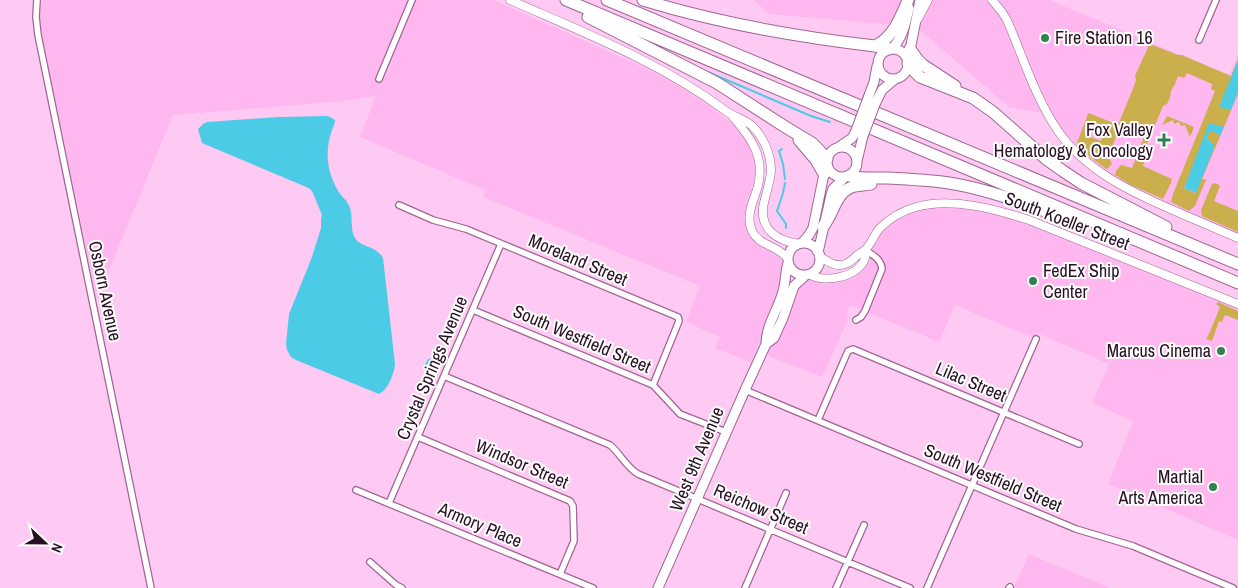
<svg xmlns="http://www.w3.org/2000/svg" width="1238" height="588" font-family="'Archivo Narrow',sans-serif">
  <style>
    .built { fill: #ffb7ef }
    .green { fill: #caaf4c; fill-rule: evenodd }
    .water { fill: #4bcbe6 }
    .lines { fill: none; stroke-linecap: round; stroke-linejoin: round }
    .stream { stroke: #4bcbe6; stroke-width: 2 }
    .minor-casing { stroke: #a06594; stroke-width: 8 }
    .tertiary-casing { stroke: #a06594; stroke-width: 9 }
    .secondary-casing { stroke: #a06594; stroke-width: 11 }
    .motorway-casing { stroke: #a06594; stroke-width: 13 }
    .minor { stroke: #fff; stroke-width: 5.5 }
    .tertiary { stroke: #fff; stroke-width: 8 }
    .secondary { stroke: #fff; stroke-width: 9 }
    .motorway { stroke: #fff; stroke-width: 11 }
    .secondary-bridge-casing { stroke: #a06594; stroke-width: 11; stroke-linecap: butt }
    .secondary-bridge { stroke: #fff; stroke-width: 9 }
    .poi-dot { fill: #308050; stroke: #fdfdfd; stroke-width: 2 }
    .labels { text-anchor: middle; stroke-width: 4; stroke-linejoin: round; paint-order: stroke }
    .poi-label { font-size: 18px; fill: #271023; stroke: #fdfdfd; text-anchor: end }
    .street-label { font-size: 18px; fill: #271023; stroke: #fdfdfd }
  </style>
  <rect width="100%" height="100%" fill="#fec9f2"/>
  <path class="built" d="M42,0h452l149,67 34,18 34,22 28,22 12,19 3,9 2,17 -10,36 1,14 5,14 4,5 20,11 6,6 1,14 -3,13 -11,33 -18,42 -36,-14 5,-11 -34,-15 14,-36 -217,-89 2,-7 -125,-53 16,-41 -32,5 -171,14 -76,184 -56,-268 -1,-16z
    M754,0h154l-11,25 -128,-11z
    M928,0h121l180,75 9,-20v183l-82,-35 -68,-40 -40,-49 -39,-7 -95,-82z
    M928,205l65,4 245,95v236l-130,-56 25,-63 -41,-18 17,-39 -65,-28 -6,-3 -2,6 -81,-34 -16,37 -89,-37 -2,5 -1,12 -25,55 -53,-21 -3,-12 25,-51 15,-18 18,3 34,-10 7,-18 29,-33z
    M1029,554l81,34h-96z"/>
  <path class="green" d="M1150,44l28,11h5l1,1 47,20 7,-17 -7,51 7,-18v2l-36,85 5,1 -2,2 -10,24 -6,5 -18,-9 2,-8 42,-103 -4,-2 1,-5 -25,-11 -3,5 -6,-2 -4,11h-1l-3,7 1,1 -4,9 -4,2 -16,38 3,10h2v1l-2,1 -4,-1 -3,11 29,13 -1,4 -8,16 -32,-14 -16,-10 1,-4 5,-6 11,3 12,-31 -24,-9 -12,28 4,8 -4,4 -2,1 -17,-13 -12,-13 11,-29 1,-1 29,12 16,-39 2,-6 -1,-4 14,-31zM1092,121l15,6 -6,14 -15,-6 1,-3 -3,-1 4,-9 3,1zM1210,123l10,12c-4,-3 -13,-7 -13,2 0,4 5,8 7,11l-19,45 -11,-5z
    M1167,116l27,11 -4,10 -5,-12 -4,1 -2,-4 -5,2 -1,-4 -11,5z
    M1215,183l4,2 1,1 -6,15 24,10v21l-36,-16 -1,-6 11,-26z
    M1218,302l20,9v9l-13,-5 -3,7 -3,-1 -7,20 -6,-2 3,-5 11,-27 -4,-3z"/>
  <path class="water" d="M1238,60v32l-7,18 -12,-3z
    M328,116l7,4v2c-1,4 -3,7 -4,11 -6,19 -4,38 6,56 3,7 11,11 13,19 3,8 0,23 5,30 6,10 21,7 28,20l12,106c-1,10 -7,26 -16,30l-83,-34 -5,-3 -4,-7 -1,-6 3,-30 23,-57 9,-29v-8l1,-5 -9,-22 -3,-4 -6,-3 -102,-43 -4,-14 5,-5 4,-2 72,-5z
    M1209,123l15,4 -4,9c-5,-6 -13,-6 -13,3l7,6v3l-18,45 -12,-5z
    M432,356l6,3 -3,9 -2,-1 -2,3 -7,-3 4,-8h2z"/>
  <g class="lines">
    <path class="stream" d="M708,72l103,44 19,6
      M782,149l-3,2 4,13 2,15
      M785,183l-2,10 -6,18 9,13v4"/>
    <defs>
      <path id="minor" d="M37,0l-1,17 2,18 113,553
        M1199,40l17,-40
        M379,79l33,-79
        M399,205l34,15 33,9 212,88 1,4 -26,64
        M473,310l180,75 27,29 46,18
        M856,320l5,-3 4,-6 17,-42c-1,-10 -9,-14 -17,-19
        M444,376l166,69c10,8 16,22 28,29l272,114
        M745,390l331,139 57,17 100,42
        M818,420l30,-69 5,-2 226,95
        M418,437l152,64 3,5 1,35 -14,33
        M356,490l237,98
        M389,503l112,-259
        M370,562l26,23 6,3
        M745,588l41,-95
        M836,588l28,-63
        M927,588l109,-249
        M1009,588l1,-1"/>
      <path id="tertiary" d="M510,0c75,33 150,62 216,111 8,6 19,8 26,15 12,11 19,29 19,45 -1,13 -6,24 -8,37 -2,23 16,33 36,36
        M992,0l10,12 5,8c16,37 28,77 51,111 28,40 73,61 117,80 21,9 42,18 63,27
        M918,19l10,-19
        M733,117c18,21 32,39 25,69 -4,14 -13,30 -6,45 6,12 17,13 27,20 3,2 6,5 9,7
        M819,256c7,4 12,9 20,9 10,0 13,-6 20,-11 2,-2 4,-2 6,-4 6,-5 9,-16 15,-22 10,-10 22,-17 36,-21 35,-10 79,2 113,13l209,84
        M809,274c15,10 50,3 56,-16 1,-2 0,-5 0,-8"/>
      <path id="secondary" d="M878 64a15 15 0 1 1 30 0a15 15 0 1 1-30 0Z
        M892,49c12,-14 13,-24 17,-41
        M909,55l11,-55
        M868,98l6,-16 3,-16
        M876,102l6,-12 13,-11
        M827 162a15 15 0 1 1 30 0a15 15 0 1 1-30 0Z
        M839,147l13,-9 3,-5
        M857,161l6,-25
        M802,243l7,-8 4,-7 12,-59
        M788 259a16 16 0 1 1 32 0a16 16 0 1 1-32 0Z
        M817,251l2,-3 12,-53 2,-6 12,-12
        M766,344c0,-19 13,-36 17,-53 3,-10 2,-19 5,-28
        M658,588l87,-198 21,-46 8,-6 9,-20 11,-32 12,-11"/>
      <path id="motorway" d="M566,0l672,283
        M607,0l631,264
        M643,0c75,23 154,37 232,46l14,3
        M588,17l129,66 70,45 25,15 7,7 8,9
        M875,46c18,-8 26,-29 33,-46
        M910,49l7,10 6,6 32,21
        M908,63l7,9 5,5 53,21 20,14 53,47 17,12 18,12 85,44
        M799,140l17,20 8,14
        M849,176c12,3 26,2 38,2 21,1 42,2 62,5 44,7 87,25 129,40
        M823,227c3,-5 6,-9 8,-14 6,-12 9,-23 24,-27 5,-1 11,-1 16,-2"/>
    </defs>
    <use href="#minor" class="minor-casing"/>
    <use href="#tertiary" class="tertiary-casing"/>
    <use href="#secondary" class="secondary-casing"/>
    <use href="#motorway" class="motorway-casing"/>
    <use href="#minor" class="minor"/>
    <use href="#tertiary" class="tertiary"/>
    <use href="#secondary" class="secondary"/>
    <use href="#motorway" class="motorway"/>
    <defs>
      <path id="secondary-bridge" d="M855,133l13,-35
        M863,136l13,-34"/>
    </defs>
    <use href="#secondary-bridge" class="secondary-bridge-casing"/>
    <use href="#secondary-bridge" class="secondary-bridge"/>
  </g>
  <g class="poi-dot">
    <circle cx="1045" cy="38" r="5"/>
    <path d="M1161.5 132.5h5v5h5v5h-5v5h-5v-5h-5v-5h5z"/>
    <circle cx="1033" cy="281" r="5"/>
    <circle cx="1221" cy="351" r="5"/>
    <circle cx="1213" cy="487" r="5"/>
  </g>
  <g class="labels">
    <g class="poi-label">
      <text x="1055" y="44" text-anchor="start">Fire Station 16</text>
      <text x="1153" y="136">Fox Valley<tspan x="1153" dy="21">Hematology &amp; Oncology</tspan></text>
      <text x="1043" y="277" text-anchor="start">FedEx Ship<tspan x="1043" dy="21">Center</tspan></text>
      <text x="1211" y="357">Marcus Cinema</text>
      <text x="1203" y="483">Martial<tspan x="1203" dy="21">Arts America</tspan></text>
    </g>
    <g class="street-label">
      <text transform="translate(1067 221) rotate(21)" y="6">South Koeller Street</text>
      <text transform="translate(578 260) rotate(23)" y="6">Moreland Street</text>
      <text transform="translate(105 291) rotate(78)" y="6">Osborn Avenue</text>
      <text transform="translate(582 339) rotate(23)" y="6">South Westfield Street</text>
      <text transform="translate(432 368) rotate(-67)" y="6">Crystal Springs Avenue</text>
      <text transform="translate(971 382) rotate(23)" y="6">Lilac Street</text>
      <text transform="translate(697 459) rotate(-67)" y="6">West 9th Avenue</text>
      <text transform="translate(522 464) rotate(23)" y="6">Windsor Street</text>
      <text transform="translate(993 478) rotate(23)" y="6">South Westfield Street</text>
      <text transform="translate(761 509) rotate(23)" y="6">Reichow Street</text>
      <text transform="translate(480 525) rotate(23)" y="6">Armory Place</text>
    </g>
  </g>
  <g transform="translate(45 543) rotate(112)" stroke="#fdfdfd" stroke-width="4" paint-order="stroke">
  <path d="M0-4L9 19L0 12L-9 19Z" fill="#271023"/>
  <text y="-8" font-size="14" font-weight="bold" text-anchor="middle" fill="#271023">N</text>
  </g>
</svg>
